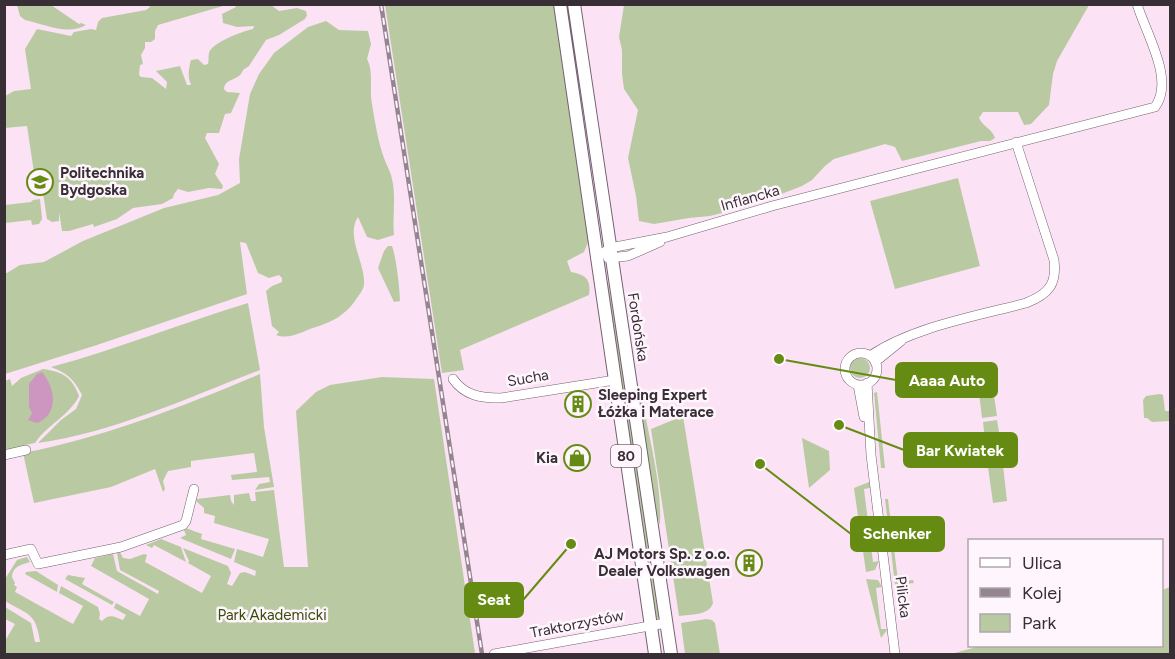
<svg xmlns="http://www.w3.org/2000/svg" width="1175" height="659" font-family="Figtree,sans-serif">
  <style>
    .green { fill: #b9caa2 }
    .water { fill: #cc96c0 }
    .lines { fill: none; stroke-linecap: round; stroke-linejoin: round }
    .minor-casing { stroke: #746170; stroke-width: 10 }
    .major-casing { stroke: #746170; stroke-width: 14 }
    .minor { stroke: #fff; stroke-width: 9 }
    .major { stroke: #fff; stroke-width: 12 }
    .rail-casing { stroke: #958591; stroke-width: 4.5 }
    .rail { stroke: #fff6fd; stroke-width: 2; stroke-dasharray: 7; stroke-linecap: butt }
    .labels { text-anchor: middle; stroke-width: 5; stroke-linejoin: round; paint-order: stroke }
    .shield { fill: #fff6fd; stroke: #746b72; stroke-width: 1.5 }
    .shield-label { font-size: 14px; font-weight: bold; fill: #382f36 }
    .poi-label { font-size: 15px; font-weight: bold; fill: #382f36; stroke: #fff6fd; text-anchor: start }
    .street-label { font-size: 15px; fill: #382f36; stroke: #fff6fd }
    .park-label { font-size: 15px; fill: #384d0a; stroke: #fff6fd }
    .leader { fill: none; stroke: #668b13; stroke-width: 2 }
    .callout-dot { fill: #668b13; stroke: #fff6fd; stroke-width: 2 }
    .callout { fill: #668b13; stroke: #668b13; stroke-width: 2 }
    .callout-label { font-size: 16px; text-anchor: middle; font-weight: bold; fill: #fff }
  </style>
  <rect width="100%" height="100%" fill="#fbe3f5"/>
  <path class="green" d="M17,5h34l28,19 2,-1 5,2c-18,11 -42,-1 -61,-5l-5,-4z
    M149,5h84l-10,1 -65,19 -3,6v8l-4,3h-6v6l-4,7 2,9 -3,1 -1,10 2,2 11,1 14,11 1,-7 -11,-11 24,-5 7,19h3l1,-1c-4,-6 -2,-17 0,-24l7,-1 6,6 4,-1c1,-4 0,-7 1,-11 2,-10 34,-22 44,-24l1,-3 -17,1 -14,-4 -1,-9 14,-7 -1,-2h36l8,6 18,-3 9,3 1,4 -2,4 -26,16 -13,5 -17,26 -6,4c-4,12 -18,7 -19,19l3,3 13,1 -9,20 -6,1 -6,19h-12l-2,5 14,26 -4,10 8,12 -1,3 -13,-1 -21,4 -10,-3 -4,5 -1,4 -11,6 -29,4 -16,11 -23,8 -1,-3 -24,7h-7l-3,-19v9l-7,1 -5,-3 -6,-39 -6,-1 -8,-53 -22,2v-32l9,-5 17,-2 -6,-40 12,-20 34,7 3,-4 17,-3 5,1 2,-8 4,-4 44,-8 4,-3z
    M385,5h171l33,235 -5,12 -17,9 4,11c16,3 20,8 18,23l-129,55 4,20 -22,3z
    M624,5v-1l465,1 -32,56 -4,13 -4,31 -18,19 -7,1 -6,-13h-35l-4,6c4,9 13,10 16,20l-5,3h-9l-79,20 -7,-14 -10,-3 -51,15 -9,7 -13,14 -10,6 -52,20 -40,10 -21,2 -35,6 -15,-3 -3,-25 -8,-38 10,-48 -14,-21 -2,-15v-24l-3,-13z
    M326,21l13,9 29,1 3,13 -4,15c7,13 2,30 5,45 3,18 6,37 12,54 2,6 5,11 7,17 6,20 1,40 3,60l-16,5 -11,-3 -9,-20c-13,19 8,47 6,68 -1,6 -6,11 -9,16 -10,14 -23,21 -39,26 -14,4 -25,13 -40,8l3,-3 -7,-6 -6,-35 6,-5 10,-4v-4l-3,-3 -10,3 -11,-5 -12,-30 -6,-1 7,52 -150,51 -92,29v-100l15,-9 24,-3 39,-21 81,-33 54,-13 22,-12 -1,-24 11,-65 9,-20 15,-21 34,-26z
    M958,178l22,88 -85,23 -25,-88z
    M40,199l2,20 -3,5 -7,1 -1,-5 -26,3v-18l26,-3 2,-2z
    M388,246h4c4,10 8,44 8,55l-6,1 -16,-34 6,-17z
    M605,282h3l10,58 11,50 31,226 -2,3 -3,-2z
    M248,303l12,67c-73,28 -145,62 -222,73l23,-23 15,-11 6,-14c-8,-16 -15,-22 -31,-28 67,-18 131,-44 197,-64z
    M850 368a10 10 0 1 1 20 0a10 10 0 1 1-20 0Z
    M43,369c20,3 29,8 36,27 -9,19 -32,29 -44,47l-10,2 1,3 -21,5v-72l5,-2 2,7 9,-8z
    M260,374l4,53 10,60 -19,3 4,-6 11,-2 -1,-5 -37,3 -1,-5 26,-3 -3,-19 -63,8v6l-23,4 -5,10 2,8 -2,3 -8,-23 -44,18 -77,16 -11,-50c82,-16 161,-47 237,-79z
    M382,377l52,2 41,274 -7,1h-463v-13l10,-17 -10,-5v-12l26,16 4,19h5c-4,-30 -12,-27 -35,-41v-22l12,-19 10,-3 3,5c-9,3 -17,4 -18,15l3,6 -1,2 3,2 -2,5 58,32 10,-18 -24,-13 2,-7 37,21 2,7 -1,5 3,2c8,-8 12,-4 21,-1l3,-5 -12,-7 2,-5 24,13 9,-17 -58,-33 4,-8 18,-4 4,17 41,23 1,-3 -39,-21 -3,-17 3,-1 3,6 7,1 14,-5 3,1 -2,7 57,31 9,-17 -23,-13 1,-2 -6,-13 45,18 3,7 -4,11 5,2 8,-13 5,-1 10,4 1,-5 -22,-9 3,-13 26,8 6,-18 -55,-16 1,-7 -11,-3v-5l-8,-7 1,-2 33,-4 1,6 3,4v-10l15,-2 2,8h5l-1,-9 19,-2 10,77h24l-12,-156 20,-19 14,-7z
    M990,391l4,4 3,21 -15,2 -3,-25z
    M641,392c7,44 21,88 19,133l-5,-15 -17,-115z
    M877,392l8,76h-4l-7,-75z
    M1160,394l3,1 2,16h5v10l-18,1 -5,-4h-3l-1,-18 3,-4z
    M683,416l30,187c-4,13 -22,11 -34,13l-28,-187z
    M997,420l3,18 -15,2 -2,-18z
    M802,438l27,13 1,19 -21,18z
    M1003,465l4,36 -14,2 -5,-36z
    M869,482l1,6 -6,1 9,73 6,-1 -4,9 -9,2 -12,-84z
    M885,499h3l10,82 15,-1 1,3 -19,2z
    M186,528l16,6 -1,5 34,10 -4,10 -51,-21 6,-3 -2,-5z
    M161,539l20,8 5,15 -32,-17 -2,3 -6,-3z
    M36,571l22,14 -1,7 -32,-18 1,-2z
    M68,575l17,3 -3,6 32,18 -2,3 -47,-26z
    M866,579l12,1 4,7 -6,1 5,41h6v1l-6,8z
    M1170,587v67h-219l29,-8h182v-56z
    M706,619l6,1 3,3 5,31h-35l-4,-31z"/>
  <path class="water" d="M42,372c14,17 17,42 -5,51l-9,-3 4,-7 -3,-6v-23l8,-10z"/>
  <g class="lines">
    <defs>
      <path id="minor" d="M596,258l14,-10 57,-11 105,-31 383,-99c20,-27 -9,-73 -18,-103
        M608,258l20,-2 32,-14
        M845 369a16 16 0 1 1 32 0a16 16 0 1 1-32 0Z
        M870,356c43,-29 106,-40 156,-53 23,-9 31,-19 28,-43l-38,-118
        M875,362l26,-21
        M453,379c12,17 28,19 48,19l114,-18
        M867,383l4,72 24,199
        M858,385l6,32
        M4,455l22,-5
        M4,555l27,-6 7,15 83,-17 62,-22 3,-4 8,-32
        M494,654l172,-31"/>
      <path id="major" d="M560,4l95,650
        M574,4l97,650"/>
    </defs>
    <use href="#minor" class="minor-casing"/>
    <use href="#major" class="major-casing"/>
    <use href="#minor" class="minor"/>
    <use href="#major" class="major"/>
    <defs>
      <path id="rail" d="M381,4l101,650"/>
    </defs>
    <use href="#rail" class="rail-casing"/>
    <use href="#rail" class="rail"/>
  </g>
  <defs>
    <symbol id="university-ring" viewBox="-11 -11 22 22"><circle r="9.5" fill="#fff6fd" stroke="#668b13" stroke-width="1.5"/><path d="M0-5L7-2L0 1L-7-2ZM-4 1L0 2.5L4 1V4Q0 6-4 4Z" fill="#668b13"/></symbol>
    <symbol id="building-ring" viewBox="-11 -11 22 22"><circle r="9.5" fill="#fff6fd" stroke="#668b13" stroke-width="1.5"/><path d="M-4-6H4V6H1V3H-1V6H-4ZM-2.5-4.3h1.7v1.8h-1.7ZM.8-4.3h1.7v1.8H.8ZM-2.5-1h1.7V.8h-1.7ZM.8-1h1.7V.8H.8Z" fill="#668b13"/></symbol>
    <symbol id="shop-ring" viewBox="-11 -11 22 22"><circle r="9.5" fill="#fff6fd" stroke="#668b13" stroke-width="1.5"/><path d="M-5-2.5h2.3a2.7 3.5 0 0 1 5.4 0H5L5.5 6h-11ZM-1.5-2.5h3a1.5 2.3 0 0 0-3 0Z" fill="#668b13"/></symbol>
  </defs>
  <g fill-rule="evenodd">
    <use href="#university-ring" x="25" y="167" width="30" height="30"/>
    <use href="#building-ring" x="563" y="389" width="30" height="30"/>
    <use href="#shop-ring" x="562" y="443" width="30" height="30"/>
    <use href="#building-ring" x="734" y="548" width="30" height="30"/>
  </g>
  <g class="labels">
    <rect class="shield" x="611" y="445" width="30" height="22" rx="4.5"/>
    <g class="shield-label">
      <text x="626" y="461">80</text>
    </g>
    <g class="poi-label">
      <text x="60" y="178">Politechnika<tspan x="60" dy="17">Bydgoska</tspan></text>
      <text x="598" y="400">Sleeping Expert<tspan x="598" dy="17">Łóżka i Materace</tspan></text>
      <text x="558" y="463" text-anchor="end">Kia</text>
      <text x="730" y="559" text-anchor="end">AJ Motors Sp. z o.o.<tspan x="730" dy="17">Dealer Volkswagen</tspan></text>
    </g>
    <g class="street-label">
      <text transform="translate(750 198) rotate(-16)" y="5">Inflancka</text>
      <text transform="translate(638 327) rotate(81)" y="5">Fordońska</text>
      <text transform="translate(528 378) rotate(-10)" y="5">Sucha</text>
      <text transform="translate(903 597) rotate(83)" y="5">Pilicka</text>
      <text transform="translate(577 624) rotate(-11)" y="5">Traktorzystów</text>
    </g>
    <g class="park-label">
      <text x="272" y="620">Park Akademicki</text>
    </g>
  </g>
  <path class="leader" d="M779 359L896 380M839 425L904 450M760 464L851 534M571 544L523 600"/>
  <g class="callout-dot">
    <circle cx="779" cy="359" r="6"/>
    <circle cx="839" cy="425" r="6"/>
    <circle cx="760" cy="464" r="6"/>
    <circle cx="571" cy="544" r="6"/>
  </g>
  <g class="callout">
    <rect x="896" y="363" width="101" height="34" rx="6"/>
    <rect x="904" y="433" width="113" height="34" rx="6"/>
    <rect x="851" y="517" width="93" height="34" rx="6"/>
    <rect x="465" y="583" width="58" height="34" rx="6"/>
  </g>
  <g class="callout-label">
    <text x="947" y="386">Aaaa Auto</text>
    <text x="960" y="456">Bar Kwiatek</text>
    <text x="897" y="539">Schenker</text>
    <text x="494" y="605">Seat</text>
  </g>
  <rect width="1175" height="659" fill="none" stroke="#382f36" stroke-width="12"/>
  <rect x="968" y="539" width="195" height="108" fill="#fff6fd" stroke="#afa6ad" stroke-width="1.5"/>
  <rect x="980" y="558" width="30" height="9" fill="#ffffff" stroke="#afa6ad" stroke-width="1.5"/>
  <text x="1022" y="569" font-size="18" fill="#382f36">Ulica</text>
  <rect x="980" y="588" width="30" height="9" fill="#958591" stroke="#afa6ad" stroke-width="1.5"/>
  <text x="1022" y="599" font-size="18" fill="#382f36">Kolej</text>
  <rect x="980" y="614" width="30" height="18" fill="#b9caa2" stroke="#afa6ad" stroke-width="1.5"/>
  <text x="1022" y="629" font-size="18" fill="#382f36">Park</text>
</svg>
